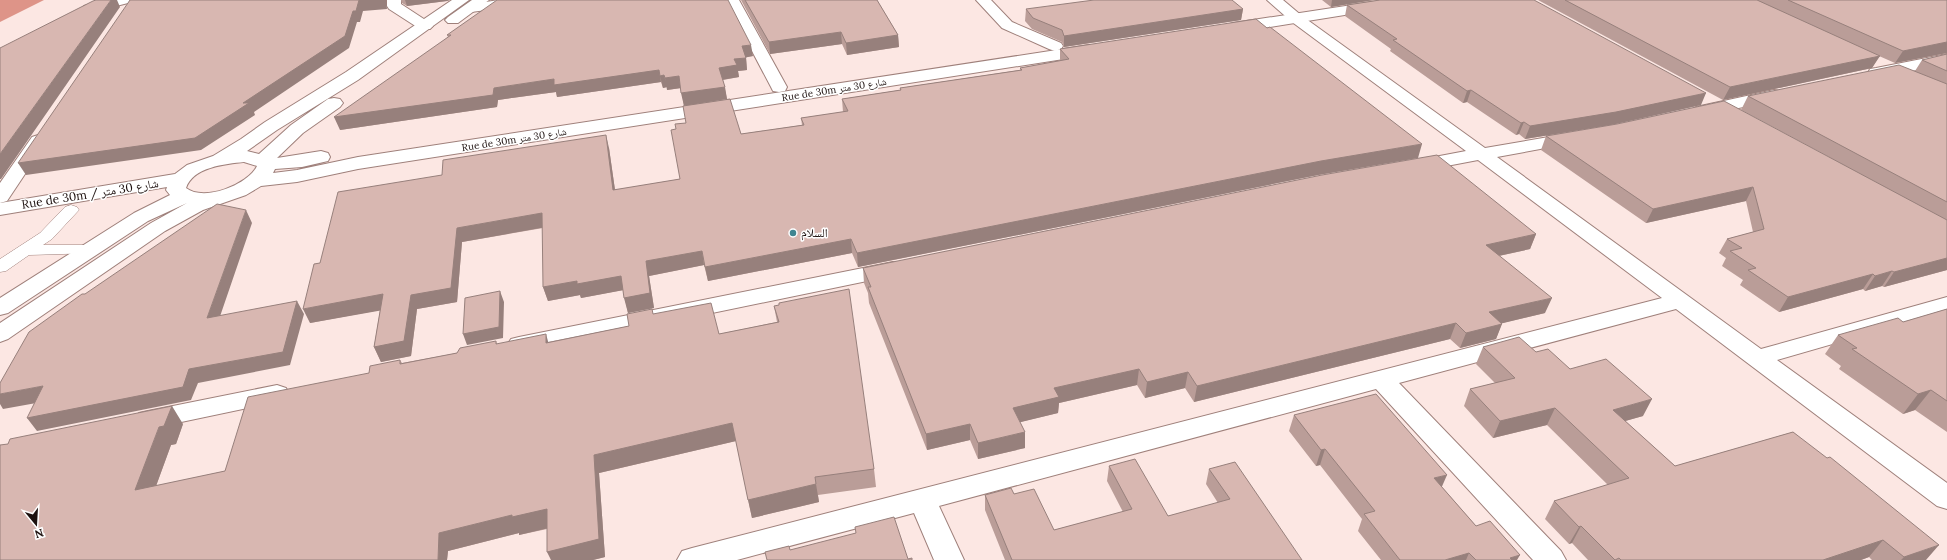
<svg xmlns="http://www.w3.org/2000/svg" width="1947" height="560" font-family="Lora,'Noto Naskh Arabic',serif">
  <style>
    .water { fill: #de9488 }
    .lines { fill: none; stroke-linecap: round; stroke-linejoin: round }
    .service-casing { stroke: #9f807b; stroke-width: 1 }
    .minor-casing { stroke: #9f807b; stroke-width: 2 }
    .tertiary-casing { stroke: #9f807b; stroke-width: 2 }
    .service { fill: #fff; fill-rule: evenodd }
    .minor { fill: #fff; fill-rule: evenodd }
    .tertiary { fill: #fff; fill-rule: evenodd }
    .wall { fill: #ba9d98 }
    .shaded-wall { fill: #97807c }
    .building { fill: #d8b7b1; stroke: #97807c }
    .poi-dot { fill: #3f8591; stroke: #fff; stroke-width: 1.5 }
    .labels { text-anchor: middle; stroke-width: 3; stroke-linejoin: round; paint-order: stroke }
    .far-street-label { font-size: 10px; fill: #1d110f; stroke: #fff }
    .street-label { font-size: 12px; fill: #1d110f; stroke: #fff }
    .poi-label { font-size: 12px; fill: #1d110f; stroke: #fff; text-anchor: start }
  </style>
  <rect width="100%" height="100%" fill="#fce7e3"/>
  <path class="water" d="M0,0h44l-44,22z"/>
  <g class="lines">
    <defs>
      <path id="service" d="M71,205l6,2 2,3 -27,29 -9,6h47l6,2 2,3 -2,3 -67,2 -23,16 -6,1v-13l40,-26 25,-26z"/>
      <path id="minor" d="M106,0h24l-2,3 -39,10 -5,-1 -2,-3 2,-3z
        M387,0h14v4l29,19 3,3 -3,3h-10l-31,-20 -2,-3z
        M499,0h41l-2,3 -5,1 -62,8 -5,-1 -2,-3 2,-3z
        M725,0h14l48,87 -2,4 -6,1 -6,-1 -2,-4z
        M976,0h15l21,22 49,21 2,3 -2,3 -6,2 -6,-2 -47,-21z
        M1267,0h16l19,16 183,132 87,-15 6,1 3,4 -3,4 -81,15 264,192 186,-52v14l-170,49 170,123v26l-10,-3 -261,-197 -277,74 162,168 5,9h-33l-157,-171 -437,117 25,54h-30l-20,-47 -177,47h-60l5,-9 10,-3 970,-250 -184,-138 -63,12 -7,-2 -3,-4 3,-4 58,-11 -174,-129z
        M1947,54v10l-71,14 -6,-1 -2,-4 2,-4 6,-1z
        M1774,90l6,1 3,4 -3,4 -78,17 -6,-1 -3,-4 3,-4z
        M38,135l6,2 3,4 -40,60 -7,2v-20l32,-46z
        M893,262l8,2 3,5 -3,5 -382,79 -8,-2 -4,-6 4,-6 8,-2z
        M277,385l9,3 3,6 -3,6 -138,29 -9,-2 -4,-7 4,-7 9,-2z"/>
      <path id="tertiary" d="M452,0h17l-111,80 -81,50 -30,21 12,3 32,-29 37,-26 6,-1 6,1 3,4 -3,4 -37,26 -26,25 44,-7 7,2 2,4 -2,4 -26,6 -27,2 -2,4 24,-3 61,-13 731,-112 6,2 2,3 -2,3 -6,2 -731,114 -61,13 -36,4 -15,9 -43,15 -38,21 -157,108 -8,3v-19l151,-100 36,-20 -39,18 -140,92 -8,2v-17l134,-85 36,-18 -4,-5 1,-3 -167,28v-12l175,-29 12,-9 26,-9 28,-17 24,-17 81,-50zM244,162l13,4c-9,19 -53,36 -71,22 7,-21 39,-24 58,-26z
        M472,0h17l-31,23h-10l-3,-3 3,-3z
        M1385,0h35l-2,3 -5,1 -180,29 -5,-2 -3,-3 3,-3 5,-2z"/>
    </defs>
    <use href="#service" class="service-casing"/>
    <use href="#minor" class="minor-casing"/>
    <use href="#tertiary" class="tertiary-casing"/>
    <use href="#service" class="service"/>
    <use href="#minor" class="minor"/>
    <use href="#tertiary" class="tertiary"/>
  </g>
  <path class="wall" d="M401,0h49l-3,1 -40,5 -5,-3z
    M741,0h136l21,35 1,12 -52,8 -5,-11 -72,10z
    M1322,0h52l-43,7z
    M1538,0h409v53l-52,10 -16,-7 -7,12 -149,32z
    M1347,5l354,100 -90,20 -86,14 -6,-5 -3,1 -49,-33 -4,1 -73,-52 1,-2 -46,-33z
    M1026,9h217l-2,11 -177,27 -2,-5 -30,-13 -7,-8z
    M447,35l306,21 -7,1 1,13 -9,1 1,6 -16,3 4,19 -43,7 -3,-18 -14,2v-3l-4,1 -2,-6 -104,15 -1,-5 -58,8 -1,7 -157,23 108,-93z
    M1060,49l358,109 -100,17 -460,92 -6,-14 -144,28 -4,-16 -55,11 5,32 -26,5 -5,-23 -42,8 -1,-3 -32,6 -5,-14v-59l-81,14 -5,60 -40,7 -6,47 -30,6 -7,-15 6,-37 -70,13 10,-60 289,-115 6,42 65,-11 61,-45 61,-9 -1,-7 42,-6 -1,-13 58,-9v-2l120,-18v-2l40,-7z
    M1947,54v216l-63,17 -2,-1 -17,5 -2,-2 -84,23 -39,-27 3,-5 -21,-14 4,-8 -7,-5 8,-14 26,-7 -7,-31 -100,22 -105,-73 5,-14 283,21 -88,-47 7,-14 167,-25 7,-11z
    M1536,234l-6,15 -31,7 46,57 -43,10 -6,16 -36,9 -10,-9 -256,63 -9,-14 -40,10 -8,-13 -78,18 -1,10 -38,9 5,26 -47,11 -8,-19 -43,10 -58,-147 -1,-10 -4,-10 -1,-15z
    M774,306l100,163 2,18 -58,8 1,7 -67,16 -16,-77 -137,32 6,84 -12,3h-42l-4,-31 -28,6v-2l-71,18 -1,9h-447l183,-136 -7,20 -5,1 -15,41 69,-15 144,-98 31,-13 2,3 55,-10 39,-12 1,3 51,-2 81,-16 25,-12 65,20 58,-12z
    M1947,309v123l-32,-22 -12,4 -64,-45 2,-3 -16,-12 13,-19 65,-13z
    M1483,347l53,5 34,17 73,47 -18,5 50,45 118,-34 133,128h-54l-3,-3 -8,3h-273l-16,-17 -3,1 -24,-25 9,-18 54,-16 -61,-60 -54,13 -29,-32 6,-17 25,-6 -19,-19z
    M1294,415l148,72 34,39 41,34h-136l-23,-29 4,-12 -42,-54 -4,1 -27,-35z
    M1109,466l59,50 50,-13 -12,-19 3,-15 93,91h-297l-20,-50v-15l29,-1 40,36 69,-18 -16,-31z"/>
  <path class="shaded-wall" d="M111,0h6l3,7 -119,172h-1v-25z
    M359,0h27l1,9 -24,2 -3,11h-3l-8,26 -95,64 1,3 -54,35 -175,25 -8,-12 225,-60 110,-92z
    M405,0h45l-3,1 -40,5z
    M1332,0h42l-43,7z
    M1243,9l-2,11 -177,27v-11z
    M841,32l1,12 -72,10 -1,-12z
    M898,35l1,12 -52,8 -1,-12z
    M1947,42v11l-52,10 8,-12z
    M751,45l2,11 -10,2 -1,-12z
    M1880,56l-8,12 -149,32 7,-13z
    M746,58l1,12 -9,1 1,6 -18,3 -2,-12 15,-9z
    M659,70l2,12 -104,15 -1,-5 -58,8 -1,7 -157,23 -6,-13 160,-29 60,-9z
    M664,75l3,12 -4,1 -3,-12z
    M679,76l2,12 -14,2 -2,-12z
    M725,87l2,12 -43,7 -3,-13z
    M1471,90l-4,12 -4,1 4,-12z
    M1706,93l-5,12 -90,20 -86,14 5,-13z
    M1524,122l-5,12 -3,1 5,-12z
    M606,135l3,13 8,56 -4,-14z
    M1422,144l-4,14 -100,17 -460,92 -1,-14 464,-92z
    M1753,187l-7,14 -100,22 7,-14z
    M246,210l6,13 -37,108 -8,-13z
    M542,213l4,14 -84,15 -5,60 -40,7 -6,47 -30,6 -7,-15 83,-119z
    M1536,234l-6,15 -50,11 6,-15z
    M851,239l1,14 -144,28 -3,-14z
    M702,251l2,14 -55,11 5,32 -26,5 -4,-15 22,-37z
    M1947,258v12l-63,17 10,-15z
    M1892,271l-10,15 -17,5 10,-15z
    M1873,274l-10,15 -84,23 9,-15z
    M621,276l3,14 -43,8 -1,-3 -32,6 -5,-14 34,-6z
    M500,291l4,11 -1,36 -36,7 -4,-11z
    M383,294l6,15 -79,14 -7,-14z
    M1552,298l-7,15 -62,15 6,-16z
    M297,301l7,13 -14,51 -92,18 -7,17 -154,31 -10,-13 162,-49z
    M1456,323l-6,16 -256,63 3,-16z
    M1502,324l-6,15 -36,9 6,-15z
    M546,334l5,18 -5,-9z
    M1139,369l-2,16 -78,18 -1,10 -45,11v-16l41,-20z
    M1188,372l-3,16 -40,10 2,-16z
    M43,386l10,14 -50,9 -3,-5v-10z
    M1931,390l-16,20 -12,4 15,-20z
    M1652,399l-9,17 -39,11 9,-17z
    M172,406l11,18 -7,20 -5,1 -23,63 -13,-18 24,-63z
    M1555,408l-8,17 -54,13 7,-17z
    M732,423l4,18 -137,32 6,84 -12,3h-42l-4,-8 47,-97z
    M970,424v16l-43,10 -1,-16z
    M1025,432v16l-47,11v-16z
    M1325,449l-5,16 -4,1 5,-16z
    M1447,475l-7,16 -6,-13z
    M816,484l3,18 -67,16 -4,-18z
    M547,509l6,18 -34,8v-2l-71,18 -1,9h-9l1,-27 73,-18z
    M1581,526l-9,17 -3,1 10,-17z
    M1883,540l-14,17 -8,3h-38z
    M1939,545l-13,15h-25l3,-3z
    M1469,553l-3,7h-21z
    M1520,555l-3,5h-8l1,-2z"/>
  <path class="building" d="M96,0h15l-111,154v-106l93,-47z
    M130,0h233h-4l-3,11h-3l-8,25 -102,67h6l-54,35 -177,25z
    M497,0h231l23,45 -9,1 4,12 -12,1 3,6 -18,3 6,19 -44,6 -2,-17 -14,2 -1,-3 -4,1 -1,-6 -105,15v-6l-60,9 -1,7 -159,22 117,-82h-4z
    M745,0h132l21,35 -52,8 -5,-11 -72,10z
    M1094,0h138l11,9 -179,27 -2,-6 -29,-12 -7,-9z
    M1380,0h154l172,93 -90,19 -86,14 -6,-4 -3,1 -50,-33 -4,1 -74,-51 4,-1 -50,-34z
    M1565,0h192l123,56 -150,31z
    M1788,0h159v42l-44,9z
    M1256,19l11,9 3,-1 152,117 -101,17 -464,92 -6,-14 -146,28 -3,-16 -56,10 4,32 -26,5 -3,-22 -44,8v-3l-34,6 -1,-74 -85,15 -6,60 -40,7 -7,46 -30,6 9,-53 -80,15 11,-45 6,-1 18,-71 104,-17 1,-15 163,-25 7,55 67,-11 -9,-49 5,-1 -1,-5 11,-1 -3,-17 47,-7 11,35 63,-9 -3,-7 47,-7 -6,-12 59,-9 -1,-2 122,-18 -2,-2 49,-9 -9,-10z
    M1947,54v17l-25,-11z
    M1899,65l48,19v118l-199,-106z
    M1724,101l223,119v38l-53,14 -2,-1 -17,5 -2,-2 -85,23 -40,-27 8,-2 -26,-17 12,-3 -15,-9 37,-10 -11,-42 -100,22 -107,-73 71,-12z
    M1437,155l99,79 -50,11 66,53 -63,14 13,12 -36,9 -10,-10 -259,63 -9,-14 -41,10 -8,-13 -85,19 5,9 -46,11 12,24 -47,11 -8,-19 -44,10 -58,-147h3l-8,-19 459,-93z
    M217,204l29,6 -39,108 90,-17 -14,51 -94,17 -6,18 -156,31 16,-32 -43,8v-11l29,-51 53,-38h3z
    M849,289l25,180 -59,8 1,7 -68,16 -16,-77 -138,32 5,84 -52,13v-43l-35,8v-2l-73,18 -1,27h-438v-115l8,-1 2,-5 162,-33 -8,20 -5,1 -24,63 90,-19 23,-74 121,-24 1,-7 30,-6v4l57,-11 3,-5 36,-7v3l50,-10v9l83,-17 -2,-12 25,-5 1,5 58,-11 8,31 60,-12 -5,-16 5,-1v-2z
    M500,291l-1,36 -36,7 2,-36z
    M1947,309v92l-16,-11 -13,4 -66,-45 5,-1 -19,-13 60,-17 5,4z
    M1519,337l17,15 12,-3 22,20 36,-10 46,40 -39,11 62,56 118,-34 34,26 3,-1 109,88 -35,12 -21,-17 -60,20h-202l-2,-2 -4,2 -34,-34 -2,1 -25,-26 75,-23 -74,-70 -55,13 -30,-32 45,-11 -32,-31z
    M1376,394l71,81 -13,3 42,48 14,-5 30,34 -10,3 2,2h-36l-7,-7 -24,7h-45l-36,-46 11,-3 -50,-62 -4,1 -27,-35z
    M1135,459l33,57 62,-17 -21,-30 26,-7 67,98h-290l-27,-65 26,-7 3,6 20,-5 20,41 78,-21 -23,-43z
    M894,517l14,42 4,-1v2h-145l-2,-8 24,-6 1,4 66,-17 -1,-6z"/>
  <circle class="poi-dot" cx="793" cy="233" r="4"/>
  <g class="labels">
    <g class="far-street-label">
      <text transform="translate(834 89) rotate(-9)" y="4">Rue de 30m شارع 30 متر</text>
      <text transform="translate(514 139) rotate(-9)" y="4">Rue de 30m شارع 30 متر</text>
    </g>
    <g class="street-label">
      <text transform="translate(90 194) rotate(-9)" y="4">Rue de 30m / شارع 30 متر</text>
    </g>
    <g class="poi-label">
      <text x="801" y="237">السلام</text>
    </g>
  </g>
  <g transform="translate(36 524) rotate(162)" stroke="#ffffff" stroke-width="3" paint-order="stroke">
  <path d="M0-3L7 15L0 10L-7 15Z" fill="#1d110f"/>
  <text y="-6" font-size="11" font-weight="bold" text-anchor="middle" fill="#1d110f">N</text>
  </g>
</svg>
